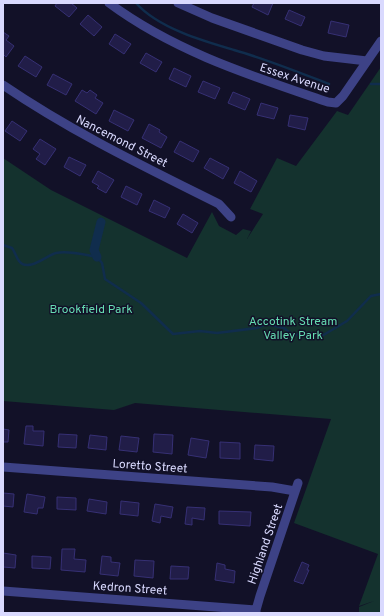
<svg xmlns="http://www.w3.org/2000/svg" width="384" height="616" font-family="Overpass,sans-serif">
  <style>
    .green { fill: #14322e }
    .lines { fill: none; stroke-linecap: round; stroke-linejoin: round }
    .stream { stroke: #102d4d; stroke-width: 2.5 }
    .canal { stroke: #102d4d; stroke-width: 9 }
    .building { fill: #211d48; stroke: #363074 }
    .minor { stroke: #3d4286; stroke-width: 9 }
    .labels { text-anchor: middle; stroke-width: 3; stroke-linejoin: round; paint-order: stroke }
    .street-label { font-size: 12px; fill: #d9d9fe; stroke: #121128 }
    .park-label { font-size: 12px; fill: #66ddb2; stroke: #121128 }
  </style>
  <rect width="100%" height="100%" fill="#121128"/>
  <path class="green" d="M381,67v546h-6v-5v5h-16v-6l15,-6 -15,5 19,-52 -84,-31 37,-104 -196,-16 -21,7 -111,-9v-243l48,32 136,68 25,-46 7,14 17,9 7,-6 8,2 -4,8 16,-25 -13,-5 27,-51 19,8 41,-55 11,4z"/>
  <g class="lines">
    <path class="stream" d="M136,3c22,25 67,38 98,47 32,9 64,22 95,34
      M371,84h10
      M3,245l9,3c3,4 4,9 7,13 9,12 28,-6 37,-8 13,-3 29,2 41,4l5,6 3,16 36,24 32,31 27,-3 17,2 40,-5 9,-4 18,4 9,7 19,-2 8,4 27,-16 24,-25 10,-2"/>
    <path class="canal" d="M97,257l-3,-7 7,-28"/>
  </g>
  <path class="building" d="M57,3h14l6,5 -8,9 -14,-11z
    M254,3h19l-5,12 -16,-8z
    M289,10l16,7 -4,9 -16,-7z
    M88,15l14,12 -8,9 -14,-12z
    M331,21l18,4 -3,12 -18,-4z
    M3,32l6,4 -3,4 8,6 -8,11 -3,-3z
    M115,34l16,10 -7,10 -15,-10z
    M146,53l16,9 -6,10 -16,-9z
    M25,56l17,11 -6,10 -18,-11z
    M174,68l17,8 -5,11 -17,-8z
    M53,74l19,10 -6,11 -19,-10z
    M203,81l17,7 -5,11 -17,-7z
    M82,90l5,3 3,-3 7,5 -2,3 8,5 -7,11 -21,-13z
    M233,92l17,7 -5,11 -17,-7z
    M261,103l17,5 -4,11 -17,-4z
    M114,110l20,10 -6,11 -19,-10z
    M290,115l18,3 -3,12 -17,-4z
    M12,121l15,10 -7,10 -15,-10z
    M149,124l11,6 -1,2 8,5 -6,11 -19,-10z
    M40,139l16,10 -11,16 -9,-6 4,-5 -7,-5z
    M180,141l19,10 -6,11 -19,-10z
    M69,157l17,8 -6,11 -16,-9z
    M210,158l19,10 -6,11 -19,-11z
    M98,171l16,9 -8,13 -9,-5 2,-2 -7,-4z
    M240,171l17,10 -6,11 -17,-9z
    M126,186l16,8 -5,11 -16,-8z
    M154,200l16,8 -5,10 -16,-7z
    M183,214l15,9 -6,10 -15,-9z
    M26,426h7v5h11l-1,15 -19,-2z
    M3,429l6,1 -1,12h-5z
    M59,434l18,1 -1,13 -18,-1z
    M154,434l19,1 -1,19 -19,-2z
    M90,435l17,2 -1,13 -18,-2z
    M121,436l18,2 -2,14 -18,-2z
    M191,438l18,3 -3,17 -18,-3z
    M220,442l20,1v16l-20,-1z
    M255,445l19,1 -1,15 -19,-2z
    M3,493l11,1 -1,13 -10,-1z
    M27,494l18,3 -2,11h-5l-1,6 -13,-2z
    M57,497l19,1v12l-19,-1z
    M89,499l18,3 -1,12 -19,-3z
    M121,501l18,2 -1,13 -18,-2z
    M155,504l18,3 -2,11 -10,-2 -1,7 -8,-2z
    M187,507l18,1 -1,12 -12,-2v7l-7,-1z
    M219,511l32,1 -1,14 -31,-2z
    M62,549h13l-1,10 12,1 -1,12 -24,-2z
    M3,553l13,2 -1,13 -12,-1z
    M32,556l19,1 -1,12 -18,-1z
    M102,556l9,1v5l9,1 -2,13 -18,-2z
    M135,560l19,1 -1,17 -19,-2z
    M302,562l7,3 -2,5h2l-6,14 -9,-3z
    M217,563l8,2v4l10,2 -1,12 -19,-3z
    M171,566l18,1 -1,12h-18z"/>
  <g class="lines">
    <path class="minor" d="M109,3c66,49 143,73 219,99l8,1 7,-7 38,-55
      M178,3l34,15 90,32 22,6 43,5
      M3,85c69,47 142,82 216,119l12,13
      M3,467l269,20 23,4
      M3,591l253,19
      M256,613v-3l4,-14 38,-113"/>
  </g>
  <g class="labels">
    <g class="street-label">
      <text transform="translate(295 78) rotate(18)" y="4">Essex Avenue</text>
      <text transform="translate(122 141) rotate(27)" y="4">Nancemond Street</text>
      <text transform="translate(150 466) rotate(4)" y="4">Loretto Street</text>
      <text transform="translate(265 544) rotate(-71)" y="4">Highland Street</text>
      <text transform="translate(130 588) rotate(4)" y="4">Kedron Street</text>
    </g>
    <g class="park-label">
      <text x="91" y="313">Brookfield Park</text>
      <text x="293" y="325">Accotink Stream<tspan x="293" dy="14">Valley Park</tspan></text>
    </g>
  </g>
  <rect width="384" height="616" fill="none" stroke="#d9d9fe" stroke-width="8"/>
</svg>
